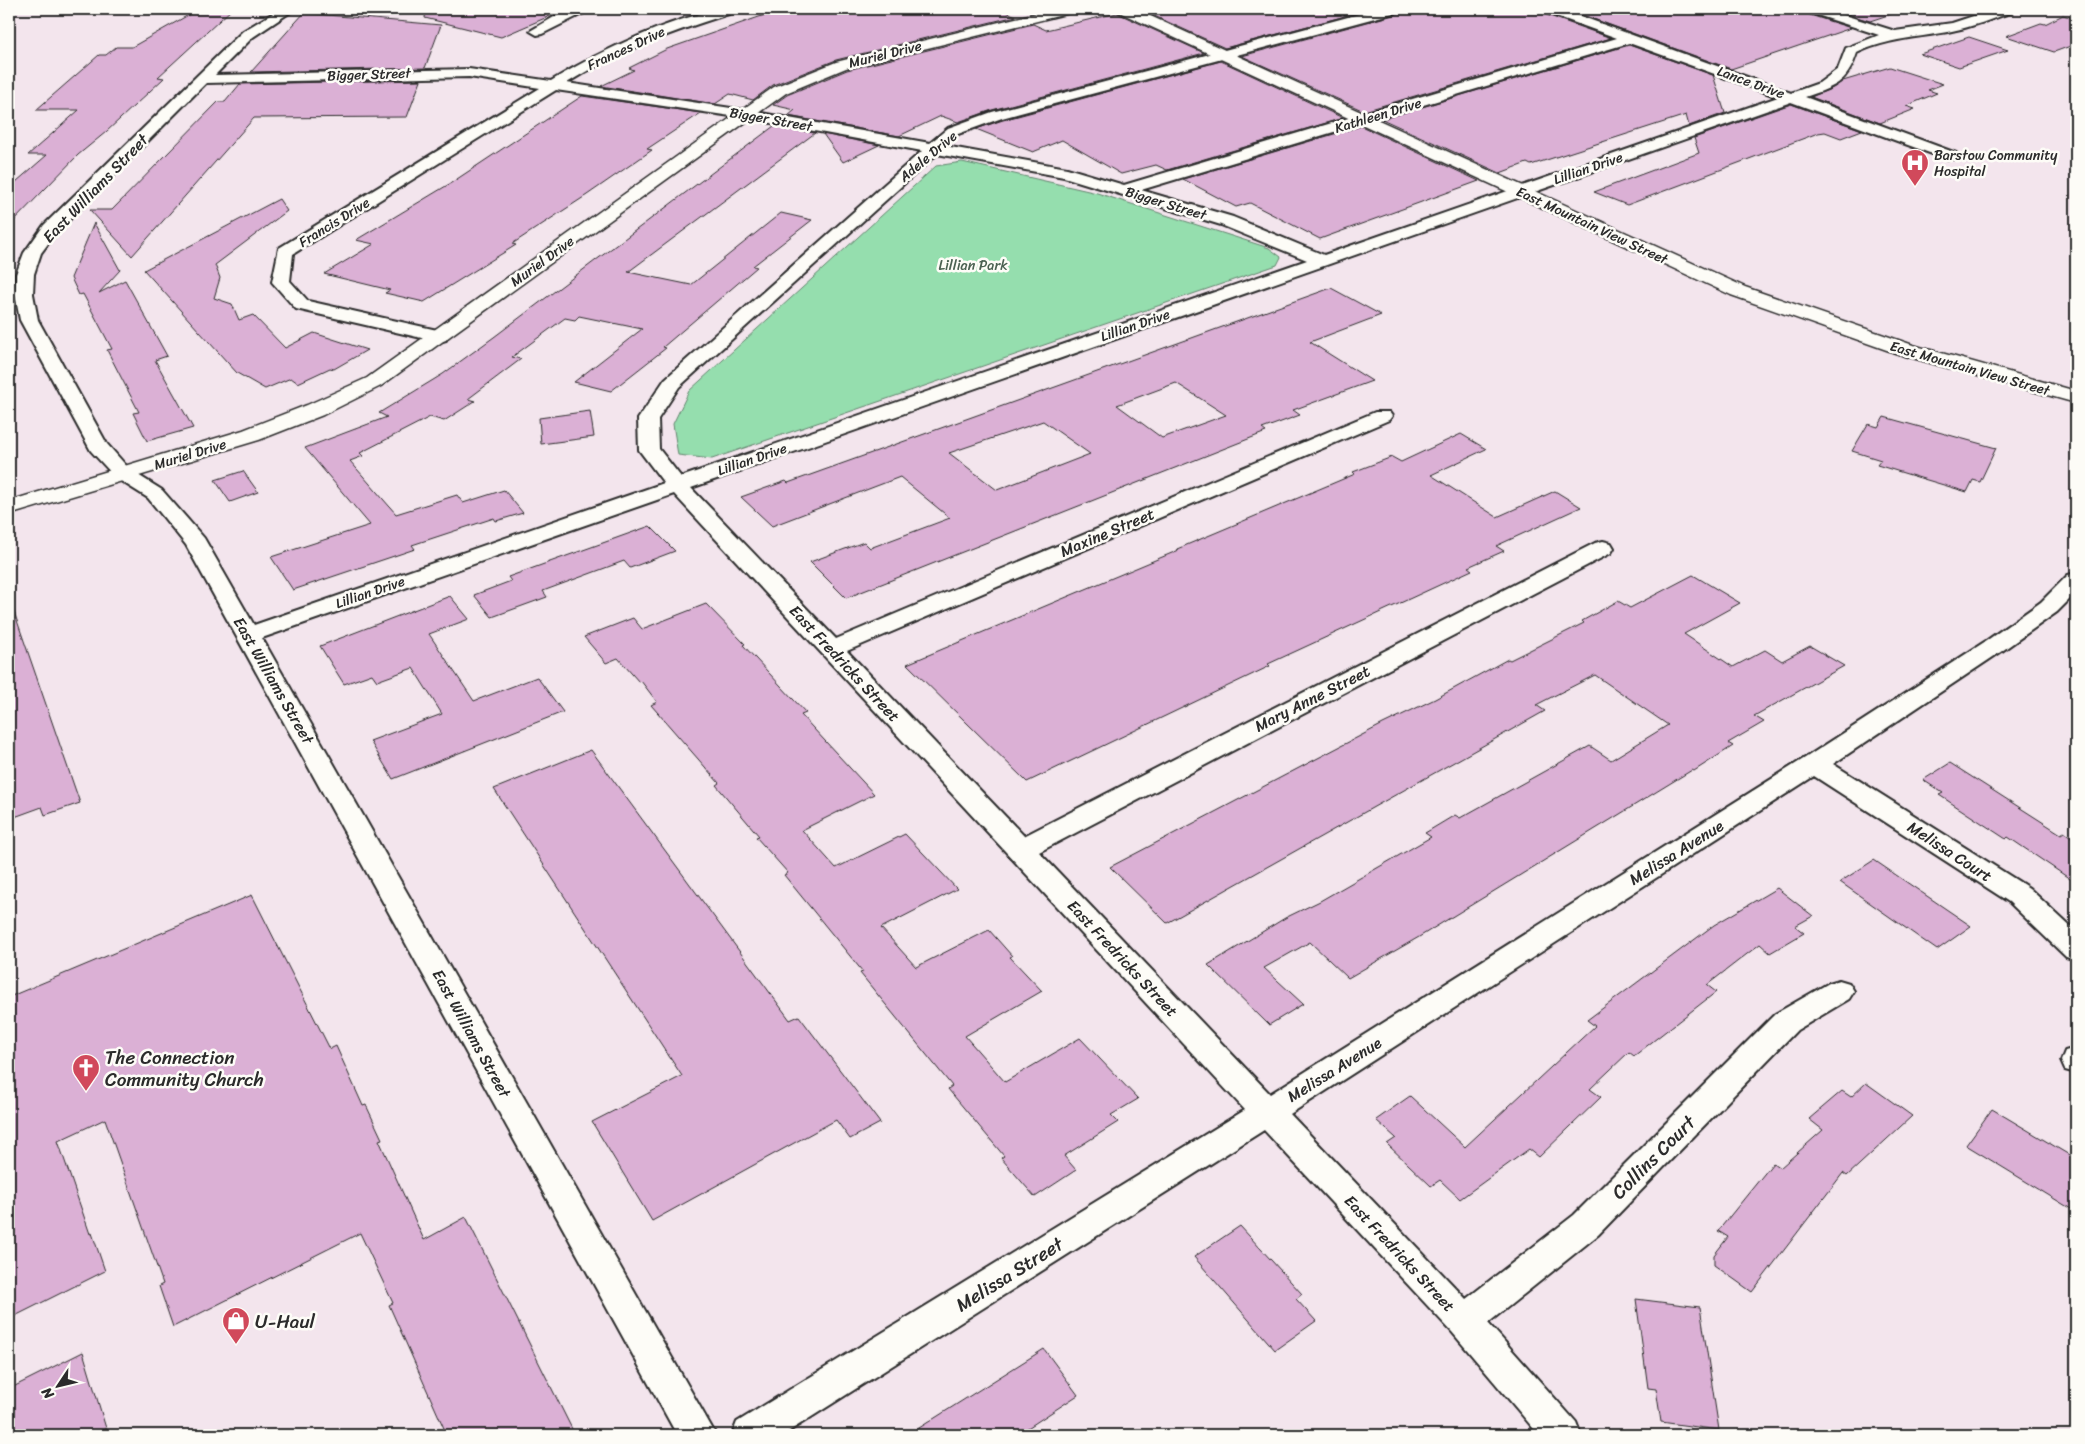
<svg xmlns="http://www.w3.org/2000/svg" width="2085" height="1444" font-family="Sriracha,sans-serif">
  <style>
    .green { fill: #95deae; stroke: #60846c }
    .building { fill: #dbb0d5; stroke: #2b2b2b; fill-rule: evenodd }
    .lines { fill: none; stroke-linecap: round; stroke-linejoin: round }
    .minor-casing { stroke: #2b2b2b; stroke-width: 4 }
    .tertiary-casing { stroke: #2b2b2b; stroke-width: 3 }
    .secondary-casing { stroke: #2b2b2b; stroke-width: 3 }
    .minor { fill: #fdfcf7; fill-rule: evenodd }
    .tertiary { fill: #fdfcf7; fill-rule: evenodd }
    .secondary { fill: #fdfcf7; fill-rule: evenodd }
    .labels { text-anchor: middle; stroke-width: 5; stroke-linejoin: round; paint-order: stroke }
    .far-street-label { font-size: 14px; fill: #2b2b2b; stroke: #fdfcf7 }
    .far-poi-label { font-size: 14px; fill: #2b2b2b; stroke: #fdfcf7; text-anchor: start }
    .far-park-label { font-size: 14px; fill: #4b6152; stroke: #fdfcf7 }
    .street-label { font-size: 16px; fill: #2b2b2b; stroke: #fdfcf7 }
    .near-poi-label { font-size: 19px; fill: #2b2b2b; stroke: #fdfcf7; text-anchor: start }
    .near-street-label { font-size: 19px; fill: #2b2b2b; stroke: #fdfcf7 }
  </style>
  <rect width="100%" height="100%" fill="#f3e5ed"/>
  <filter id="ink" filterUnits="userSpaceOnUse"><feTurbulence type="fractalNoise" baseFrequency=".02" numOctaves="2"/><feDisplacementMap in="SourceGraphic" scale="10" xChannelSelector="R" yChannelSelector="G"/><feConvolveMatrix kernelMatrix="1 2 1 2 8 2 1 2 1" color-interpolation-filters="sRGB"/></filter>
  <g filter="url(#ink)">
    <path class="green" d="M962,162l135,31 172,55 12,9 -4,8 -565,194 -34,-4 -5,-31 16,-33 247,-225z"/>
    <path class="building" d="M199,9h33l-74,68 6,1 -58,54 -28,23 -69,71v-38l38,-33h-19l51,-45h-43l63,-55h7l10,-8h16z
      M426,9h140l-65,28 -76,-19z
      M782,9h218l16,7 -180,44 -63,25 -20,15 -23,-6 -15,10 -114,-18 33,-16 -5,-2 38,-19z
      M1139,9h233l-147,39z
      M1400,9h142l2,5 67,24 -247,73 -122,-55 155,-42z
      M1566,9h239l2,5 44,14 -120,41z
      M1830,9h63l1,4 -24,8z
      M304,13l137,12 -16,43 -174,4z
      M1117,13l87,40 -212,57 -34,12 -17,-6 -42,20 -111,-20 7,-6 -22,-5 14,-10 60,-25 186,-46 13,6z
      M2063,15l13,4v25l-22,8 -48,-16 35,-13 4,1z
      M1969,37l39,13 -49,17 -39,-13z
      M1629,45l84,30 12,38 -36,13 -3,-11 -155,50 -4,-2 -27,10 -118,-54z
      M1221,61l122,57 -176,52 -11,-5 -35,9 -59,-34 -29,12 -57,-23 27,-9z
      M1890,67l53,17 -15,6 9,3 -31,13 9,3 -35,14 -69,-26 22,-9 10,-7z
      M421,80l-14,37 -153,1 -122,138 -42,-46h22l106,-108h7l15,-18z
      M582,96l119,17 -54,36 5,1 -65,45 -75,49 4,1 -92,57 -39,-9 5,-3 -66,-16 50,-30 -18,-4 95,-57z
      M1791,104l71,26 -21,8 -16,-6 -7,1 -191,72 -33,-13 105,-39 -5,-15z
      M774,126l41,7 -187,139 63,13 90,-72 31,7 -59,46 4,1 -94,80 3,1 -55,43 -37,-9 68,-53 -63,-13 -4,4 -10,-2 -53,39 9,2 -53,40 7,2 -31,20 -14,-4 -70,36 3,3 -13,5 46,53 61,-19 6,8 41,-13 19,23 -27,8 -2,-3 -82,27 3,4 -122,41 -22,-33 99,-32 -65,-77 82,-31 -8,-4 64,-39 51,-37z
      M1361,126l118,55 -159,58 -70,-36 -14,4 -53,-28z
      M823,134l56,11 -36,17z
      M279,199l8,12 -72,54 5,13 -6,20 18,6 7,16 14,-5 32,33 29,-15 53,17 -33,19 -4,-1 -32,15 -7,-5 -26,11 -28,-16 -93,-103z
      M94,223l26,47 -21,23 26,-13 42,76 -12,4 38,68 -46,13 -14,-28 6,-1 -32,-62 5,-1 -29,-55 -4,1 -8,-17z
      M1331,288l50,27 -71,27 62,39 -79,29 7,5 -38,14 4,3 -420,166 -36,-36 54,-20 6,6 80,-30 -50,-41 -128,49 -31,-29 45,-16 2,2zM1176,383l50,32 -64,23 -45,-33zM1043,421l47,33 -93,36 -48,-37z
      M590,411l4,26 -53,7 -2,-26z
      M1884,417l112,31 -16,34 -7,-2 -6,12 -90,-27 4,-5 -29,-9 16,-27 10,3z
      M1461,434l25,15 -55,26 66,42 58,-26 26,16 -85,39 8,5 -36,16 4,3 -204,94 2,2 -243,116 -120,-118 272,-114 -2,-1 178,-75 -2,-2 39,-15 9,5z
      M243,471l15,21 -28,10 -15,-22z
      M650,526l25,25 -45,17 -6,-7 -81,30 4,6 -55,20 -18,-22 37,-14 -3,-4z
      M1693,575l47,28 -56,31 49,33 32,-17 17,11 28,-15 34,20 -90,50 10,6 -36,21 5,3 -39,25 -2,-1 -273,167 -71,41 -38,-36 -46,26 39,36 -34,21 -61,-60 77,-47 35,-17 111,-64 -6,-4 30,-18 5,3 130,-72 21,14 57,-35 -73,-50 -59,30 9,6 -378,212 -57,-56 273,-143 52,-25 73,-40 2,1 74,-37 -2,-2 36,-20 12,7z
      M450,596l19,23 -40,15 45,67 63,-24 26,35 -170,67 -23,-38 72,-27 -29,-46 -36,13 -5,-7 -28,10 -24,-38z
      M706,604l39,40 -2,1 63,68 -5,2 73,79 -72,36 34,38 69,-34 52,55 -76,39 35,39 73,-37 23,26 -2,1 32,34 -77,45 40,46 75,-44 58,61 -27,16 7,7 -54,34 12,14 -41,27 -34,-39 3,-2 -56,-67 4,-3 -92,-113 3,-1 -79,-97 4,-2 -32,-36 3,-1 -43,-51 3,-2 -68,-78 6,-3 -16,-21 -2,1 -21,-24 -12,5 -22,-26 49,-19 9,11z
      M13,609l67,194 -35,12 -3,-8 -33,12v-209z
      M591,750l199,270 9,-4 81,107 -30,16 -14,-19 -184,101 -60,-99 90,-46 -188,-287z
      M1950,763l111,71 3,-2 12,8v43l-68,-46 -2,2 -67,-44 4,-2 -20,-13z
      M1874,860l97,66 -34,24 -97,-68z
      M1777,888l36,28 -18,10 9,7 -34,20 -10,-9 -53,41 9,7 -82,64 -5,-4 -39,37 11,8 -62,60 -10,-8 -69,50 -20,-19 -9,6 -44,-42 9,-6 -20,-18 34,-24 55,51 130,-121 -8,-6 127,-95z
      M252,895l78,154 6,-3 27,60 3,-1 16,34 -3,1 45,100 42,-23 109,218h-128l-58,-130 4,-2 -33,-70 -187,94 -14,-41 4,-2 -58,-165 -47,22 32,93 2,-1 13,38 -96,48v-322z
      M1866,1083l46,33 -65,60 -4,-3 -91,119 -38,-27v-10l14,-18 -10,-6 55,-68 7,5 43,-38 -14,-11 33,-28 9,6z
      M1992,1109l84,50v53l-110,-67z
      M1240,1226l62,68 -6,5 20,22 -41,29 -81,-93z
      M1636,1299l64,8 19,123 -58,-8 -5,-33 -8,-1z
      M1044,1349l34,46 -61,40h-109z
      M83,1352l25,83h-99v-46z"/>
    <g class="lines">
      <defs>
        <path id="minor" d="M280,9h15l-42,28 -38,38 254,-6 82,12c44,-27 135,-72 185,-72l-1,3c-58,18 -117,39 -168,71l177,27 186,33 18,-15 44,-16 386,-103h20l-1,3 -395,106 -44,16 -13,12 122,22 57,17 493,-147 -72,-26 -1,-3h17l230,84 28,-10 19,-14 8,-21 33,-13 -71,-23 -1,-3h18l70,22 57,-8 43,-14h18l-1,3c-20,7 -40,15 -60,19 -33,7 -64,7 -95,22 -10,31 -23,34 -52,44l151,56 3,3 -3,3h-10l-155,-57 -1100,386 145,151 539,-227h14l3,4 -3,4 -542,231 177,185 571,-293 8,-2 8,2 3,5 -3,5 -572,299 231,242 535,-336 181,-117 55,-39 27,-27 8,-2v20l-19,19 -55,39 -169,113 196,124 47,44v28l-10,-3 -57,-55 -195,-126 -524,338 176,185 108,-84 201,-201 54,-31 10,-3 10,3 5,8 -5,8 -52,31 -199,205 -110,88 88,99 5,13h-42l-87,-103 -188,-202 -481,305h-51l5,-13 508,-312 -571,-616 -412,144 454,797h-39l-491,-890 -38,-47 -32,-20 -25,-27 -71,-131 -5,-26 1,-20 8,-21 20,-28 199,-194zM1629,43l149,54 -454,158 -91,-38 -92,-27zM469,77l71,11 -261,160 -7,34 24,27 143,33 7,-2 2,-4 -2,-4 -138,-31 -18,-20 3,-27 263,-164 188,28 178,33 -257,228 -27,40 1,31 25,33 -410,142 -50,-87 -42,-48 -32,-20 -23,-26 -69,-124 -5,-26 1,-20 7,-21 15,-20 150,-150zM937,154l127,23 157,48 86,35 -626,217 -22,-28 -1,-30 21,-32z
          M574,9h18l-50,25 -5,1 -7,-4 31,-18z
          M2076,1048v25l-11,-3 -4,-9 4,-10z"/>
        <path id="tertiary" d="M1053,9h23l-2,3 -228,56 -60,25 -405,293 -58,29 -64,25 -250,75v-14l234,-71 64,-25 60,-27 407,-291 62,-25z"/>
        <path id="secondary" d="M1117,9h18l610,278 168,58 163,46v12l-178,-49 -167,-59 -612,-283z"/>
      </defs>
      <use href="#minor" class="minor-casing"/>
      <use href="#tertiary" class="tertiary-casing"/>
      <use href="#secondary" class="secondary-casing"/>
      <use href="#minor" class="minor"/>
      <use href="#tertiary" class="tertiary"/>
      <use href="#secondary" class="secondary"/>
    </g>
  </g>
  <defs>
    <symbol id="hospital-pin" viewBox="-11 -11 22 30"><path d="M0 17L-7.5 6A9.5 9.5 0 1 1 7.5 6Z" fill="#d1495b" stroke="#fdfcf7"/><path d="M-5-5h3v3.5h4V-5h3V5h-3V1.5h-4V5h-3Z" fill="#fff"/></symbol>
    <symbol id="church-pin" viewBox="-11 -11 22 30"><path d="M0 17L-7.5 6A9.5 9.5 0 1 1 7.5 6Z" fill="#d1495b" stroke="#fdfcf7"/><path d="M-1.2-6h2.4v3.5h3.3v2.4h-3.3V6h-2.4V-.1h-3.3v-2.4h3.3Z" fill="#fff"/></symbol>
    <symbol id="shop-pin" viewBox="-11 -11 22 30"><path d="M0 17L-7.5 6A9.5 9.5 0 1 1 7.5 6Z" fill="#d1495b" stroke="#fdfcf7"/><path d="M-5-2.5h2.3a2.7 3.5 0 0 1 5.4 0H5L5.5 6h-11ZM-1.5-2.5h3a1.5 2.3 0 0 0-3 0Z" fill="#fff"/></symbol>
  </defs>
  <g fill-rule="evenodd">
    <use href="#hospital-pin" x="1899" y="147" width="32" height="43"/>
    <use href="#church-pin" x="70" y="1052" width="32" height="43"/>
    <use href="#shop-pin" x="220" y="1305" width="32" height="43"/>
  </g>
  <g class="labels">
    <g class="far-street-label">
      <text transform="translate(626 48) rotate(-25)" y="5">Frances Drive</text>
      <text transform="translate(885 54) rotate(-14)" y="5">Muriel Drive</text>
      <text transform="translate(369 74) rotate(-2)" y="5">Bigger Street</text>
      <text transform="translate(1751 82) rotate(20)" y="5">Lance Drive</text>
      <text transform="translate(1378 115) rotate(-17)" y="5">Kathleen Drive</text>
      <text transform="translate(771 119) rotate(10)" y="5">Bigger Street</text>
      <text transform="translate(928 156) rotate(-40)" y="5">Adele Drive</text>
      <text transform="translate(1588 168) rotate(-19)" y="5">Lillian Drive</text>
      <text transform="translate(1166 203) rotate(17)" y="5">Bigger Street</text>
      <text transform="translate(334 222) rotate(-32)" y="5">Francis Drive</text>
      <text transform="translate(1592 225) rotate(25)" y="5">East Mountain View Street</text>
      <text transform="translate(542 261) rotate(-36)" y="5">Muriel Drive</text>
      <text transform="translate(1135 325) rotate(-19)" y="5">Lillian Drive</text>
      <text transform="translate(1970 368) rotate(16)" y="5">East Mountain View Street</text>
      <text transform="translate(190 454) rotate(-17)" y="5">Muriel Drive</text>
      <text transform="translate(752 459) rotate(-19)" y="5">Lillian Drive</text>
      <text transform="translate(370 592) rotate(-19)" y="5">Lillian Drive</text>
    </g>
    <g class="far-poi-label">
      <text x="1934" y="160">Barstow Community<tspan x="1934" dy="16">Hospital</tspan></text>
    </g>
    <g class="far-park-label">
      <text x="973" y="270">Lillian Park</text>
    </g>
    <g class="street-label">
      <text transform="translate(95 188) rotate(-46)" y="6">East Williams Street</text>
      <text transform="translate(1107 532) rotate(-23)" y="6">Maxine Street</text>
      <text transform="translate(845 663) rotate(47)" y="6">East Fredricks Street</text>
      <text transform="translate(274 680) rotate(60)" y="6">East Williams Street</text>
      <text transform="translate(1312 698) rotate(-27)" y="6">Mary Anne Street</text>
      <text transform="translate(1950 851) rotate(33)" y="6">Melissa Court</text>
      <text transform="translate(1676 852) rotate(-32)" y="6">Melissa Avenue</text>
      <text transform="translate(1123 958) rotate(47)" y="6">East Fredricks Street</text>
      <text transform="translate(472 1033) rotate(61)" y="6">East Williams Street</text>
      <text transform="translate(1334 1069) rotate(-32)" y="6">Melissa Avenue</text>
      <text transform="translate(1400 1253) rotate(47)" y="6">East Fredricks Street</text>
    </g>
    <g class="near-poi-label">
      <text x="105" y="1064">The Connection<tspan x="105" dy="22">Community Church</tspan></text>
      <text x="255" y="1328">U-Haul</text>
    </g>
    <g class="near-street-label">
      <text transform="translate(1653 1157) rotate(-45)" y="7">Collins Court</text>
      <text transform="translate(1009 1274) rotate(-32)" y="7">Melissa Street</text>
    </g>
  </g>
  <rect width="2085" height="1444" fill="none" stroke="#fdfcf7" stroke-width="30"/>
  <rect x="15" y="15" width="2055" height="1414" fill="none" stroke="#2b2b2b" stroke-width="2" filter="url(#ink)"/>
  <g transform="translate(58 1386) rotate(235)" stroke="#fdfcf7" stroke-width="4" paint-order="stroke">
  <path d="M0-4L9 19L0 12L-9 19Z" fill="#2b2b2b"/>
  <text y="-8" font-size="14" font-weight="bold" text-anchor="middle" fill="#2b2b2b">N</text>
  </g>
</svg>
